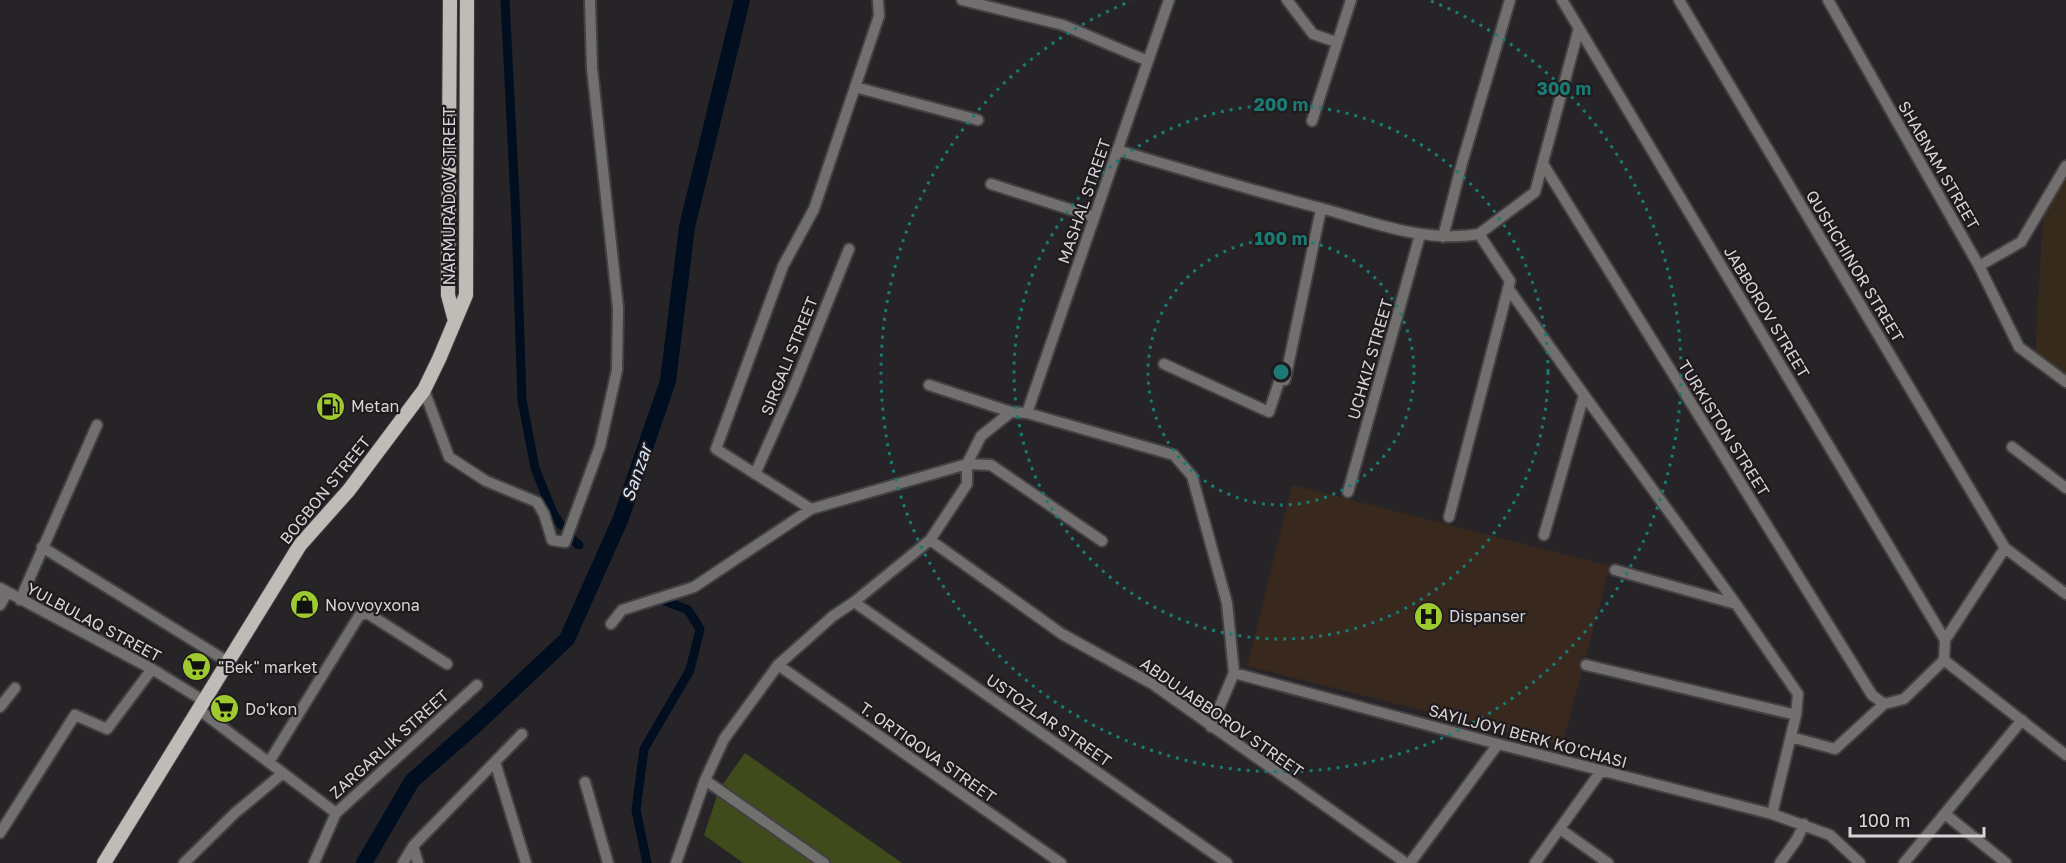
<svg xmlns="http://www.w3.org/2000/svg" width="2066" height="863" font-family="'Golos Text',sans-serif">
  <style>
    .education { fill: #362a1c }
    .medical { fill: #39281e }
    .green { fill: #404b1b }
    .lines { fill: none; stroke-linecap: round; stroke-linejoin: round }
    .canal { stroke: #000e1f; stroke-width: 9 }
    .river { stroke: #000e1f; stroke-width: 16 }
    .minor-casing { stroke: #434043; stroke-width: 14 }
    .major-casing { stroke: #434043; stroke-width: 16 }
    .minor { stroke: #72706e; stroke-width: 10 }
    .major { stroke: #bfbcb8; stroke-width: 14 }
    .ring { fill: none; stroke: #197b73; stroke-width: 3; stroke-dasharray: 3 6 }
    .labels { text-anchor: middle; stroke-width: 4.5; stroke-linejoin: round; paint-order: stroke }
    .street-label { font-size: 16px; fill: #d6d4d6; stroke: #1e1a1d }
    .poi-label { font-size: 16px; fill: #d6d4d6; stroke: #1e1a1d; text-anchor: start }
    .water-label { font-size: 18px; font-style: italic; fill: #d4e6f6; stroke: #1e1a1d }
    .centre { fill: #197b73; stroke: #1e1a1d; stroke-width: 3 }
    .ring-label { font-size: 18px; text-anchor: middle; font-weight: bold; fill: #197b73; stroke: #1e1a1d; stroke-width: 4.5; stroke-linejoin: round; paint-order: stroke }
  </style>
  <rect width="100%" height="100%" fill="#272427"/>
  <path class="education" d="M2066,176v199l-31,-21 8,-139z"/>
  <path class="medical" d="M1292,485l318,81 -48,180 -315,-80z"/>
  <path class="green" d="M745,753l157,110h-71l-108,-79z
    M717,796l97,67h-71l-39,-28z"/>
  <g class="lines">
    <path class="canal" d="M505,0l11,218 6,182 13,68 18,45 8,12
      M571,538l8,7
      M647,863l-11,-53 8,-61 46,-79 10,-41 -12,-19 -23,-9"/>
    <path class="river" d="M364,863l48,-82 68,-60 87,-82 54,-121 47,-137 19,-154 55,-227"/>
    <defs>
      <path id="minor" d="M962,0l101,25 85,36
        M1287,0l26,34 23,8
        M1562,0l383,640
        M1679,0l326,548 61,46
        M1828,0l151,266 40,81 47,35
        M855,87l123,33
        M1312,121l39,-121
        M1117,150c70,21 140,42 211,60 49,14 99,33 151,24
        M1543,164l329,531 12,9
        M991,184l103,33
        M1443,237l19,-74 48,-163
        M1979,266l42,-24 45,-76
        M1508,288l76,107 -40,140
        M1164,364l105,48 11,-33 5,1 36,-171
        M929,385l82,27
        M424,390l25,67 37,24 51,21 7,12 8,26 13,2 35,-96 17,-76 1,-62 -26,-240 -2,-68
        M1584,395l152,209
        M1027,413l142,-413
        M2012,447l54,41
        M755,474l38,-85 56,-140
        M1348,492l72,-257
        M811,509l-95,-60 67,-183 31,-57 65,-193 -1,-16
        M1449,517l61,-236 -31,-47 56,-42 44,-164
        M930,540l132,94 89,49 255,180
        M42,547l186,115
        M1615,570l121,34 62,90 -2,21 -24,99
        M0,588l152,81 52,32
        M20,600l77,-175
        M854,602l373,261
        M0,605l7,-12
        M611,624l11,-14 72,-23 117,-78 156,-45 24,1 111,76
        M1944,660l122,95
        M778,665l283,198
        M1586,665l210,50
        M1234,673l264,71 274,70 58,21 30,28
        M0,707l15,-19
        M198,709l138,104
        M1791,737l44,12 49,-45 20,-5 40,-39 1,-20 60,-92
        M269,762l90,-146 8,-3 80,51
        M495,762l31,101
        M705,780l119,83
        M585,782l23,81
        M1945,814l61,49
        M1560,829l48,34
        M0,833l75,-118 32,14 45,-60
        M413,846l5,17
        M184,863l51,-50 48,-40
        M314,863l22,-50 141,-128
        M403,863l10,-17 109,-112
        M676,863l29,-83 19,-41 54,-74 55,-49 21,-14 76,-62 37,-56v-20l14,-28 30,-24 16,1 147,42 18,21 35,127 7,70 -23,54
        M1410,863l88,-119
        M1535,863l66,-92
        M1780,863l17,-24 7,-15
        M1904,863l118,-143"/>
      <path id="major" d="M450,0l-2,295 7,26
        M104,863l196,-318 49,-55 75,-100 15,-31 27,-64 1,-295"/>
    </defs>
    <use href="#minor" class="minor-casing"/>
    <use href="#major" class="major-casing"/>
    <use href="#minor" class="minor"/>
    <use href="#major" class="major"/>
  </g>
  <g class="ring">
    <circle cx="1281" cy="372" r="133"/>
    <circle cx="1281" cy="372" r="267"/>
    <path d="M1431 1A400 400 0 1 1 1131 1"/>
  </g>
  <defs>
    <symbol id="fuel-disc" viewBox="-11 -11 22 22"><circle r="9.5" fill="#9eca2f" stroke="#1e1a1d"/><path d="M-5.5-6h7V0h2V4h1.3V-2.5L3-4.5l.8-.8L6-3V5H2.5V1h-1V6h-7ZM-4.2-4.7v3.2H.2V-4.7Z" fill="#111"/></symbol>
    <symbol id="shop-disc" viewBox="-11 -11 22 22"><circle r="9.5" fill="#9eca2f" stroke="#1e1a1d"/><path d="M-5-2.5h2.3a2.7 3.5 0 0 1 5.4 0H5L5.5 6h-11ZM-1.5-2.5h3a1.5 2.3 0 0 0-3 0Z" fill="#111"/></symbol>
    <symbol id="hospital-disc" viewBox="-11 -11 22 22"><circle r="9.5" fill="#9eca2f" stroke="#1e1a1d"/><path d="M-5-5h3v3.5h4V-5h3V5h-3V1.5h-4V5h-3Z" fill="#111"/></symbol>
    <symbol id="supermarket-disc" viewBox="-11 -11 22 22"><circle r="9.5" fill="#9eca2f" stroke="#1e1a1d"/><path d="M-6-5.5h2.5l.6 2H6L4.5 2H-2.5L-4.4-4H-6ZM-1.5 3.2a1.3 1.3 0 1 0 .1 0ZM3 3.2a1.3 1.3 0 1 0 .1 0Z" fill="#111"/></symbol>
  </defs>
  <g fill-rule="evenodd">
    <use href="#fuel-disc" x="314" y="390" width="33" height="33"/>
    <use href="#shop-disc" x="288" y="588" width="33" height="33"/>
    <use href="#hospital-disc" x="1412" y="600" width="33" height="33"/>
    <use href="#supermarket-disc" x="180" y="650" width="33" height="33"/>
    <use href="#supermarket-disc" x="208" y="692" width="33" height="33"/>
  </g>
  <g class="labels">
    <g class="street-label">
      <text transform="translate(1939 165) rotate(60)" y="6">SHABNAM STREET</text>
      <text transform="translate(449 196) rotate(-90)" y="6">NARMURADOV STREET</text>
      <text transform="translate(1084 201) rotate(-71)" y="6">MASHAL STREET</text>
      <text transform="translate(1855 266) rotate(59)" y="6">QUSHCHINOR STREET</text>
      <text transform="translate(1767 312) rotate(59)" y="6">JABBOROV STREET</text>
      <text transform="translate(789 356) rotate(-68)" y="6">SIRGALI STREET</text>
      <text transform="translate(1370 359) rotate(-74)" y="6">UCHKIZ STREET</text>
      <text transform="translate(1724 428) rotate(58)" y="6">TURKISTON STREET</text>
      <text transform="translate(325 490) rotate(-51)" y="6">BOGBON STREET</text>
      <text transform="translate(94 622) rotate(28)" y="6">YULBULAQ STREET</text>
      <text transform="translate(1222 717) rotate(35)" y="6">ABDUJABBOROV STREET</text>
      <text transform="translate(1049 720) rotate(35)" y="6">USTOZLAR STREET</text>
      <text transform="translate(1528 736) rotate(15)" y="6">SAYILJOYI BERK KO'CHASI</text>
      <text transform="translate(389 744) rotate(-42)" y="6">ZARGARLIK STREET</text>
      <text transform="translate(928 752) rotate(35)" y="6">T. ORTIQOVA STREET</text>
    </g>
    <g class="poi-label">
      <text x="351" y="412">Metan</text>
      <text x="325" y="611">Novvoyxona</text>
      <text x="1449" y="622">Dispanser</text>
      <text x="218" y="673">"Bek" market</text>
      <text x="245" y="715">Do'kon</text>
    </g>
    <g class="water-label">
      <text transform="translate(637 473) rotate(-71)" y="6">Sanzar</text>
    </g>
  </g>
  <circle cx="1281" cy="372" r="9" class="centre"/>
  <g class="ring-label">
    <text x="1564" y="95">300 m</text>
    <text x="1281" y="111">200 m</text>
    <text x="1281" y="245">100 m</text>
  </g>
  <path d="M1850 827v9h134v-9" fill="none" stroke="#d6d4d6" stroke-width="3"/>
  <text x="1859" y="827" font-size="18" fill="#d6d4d6" stroke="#1e1a1d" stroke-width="4.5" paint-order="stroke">100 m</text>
</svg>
